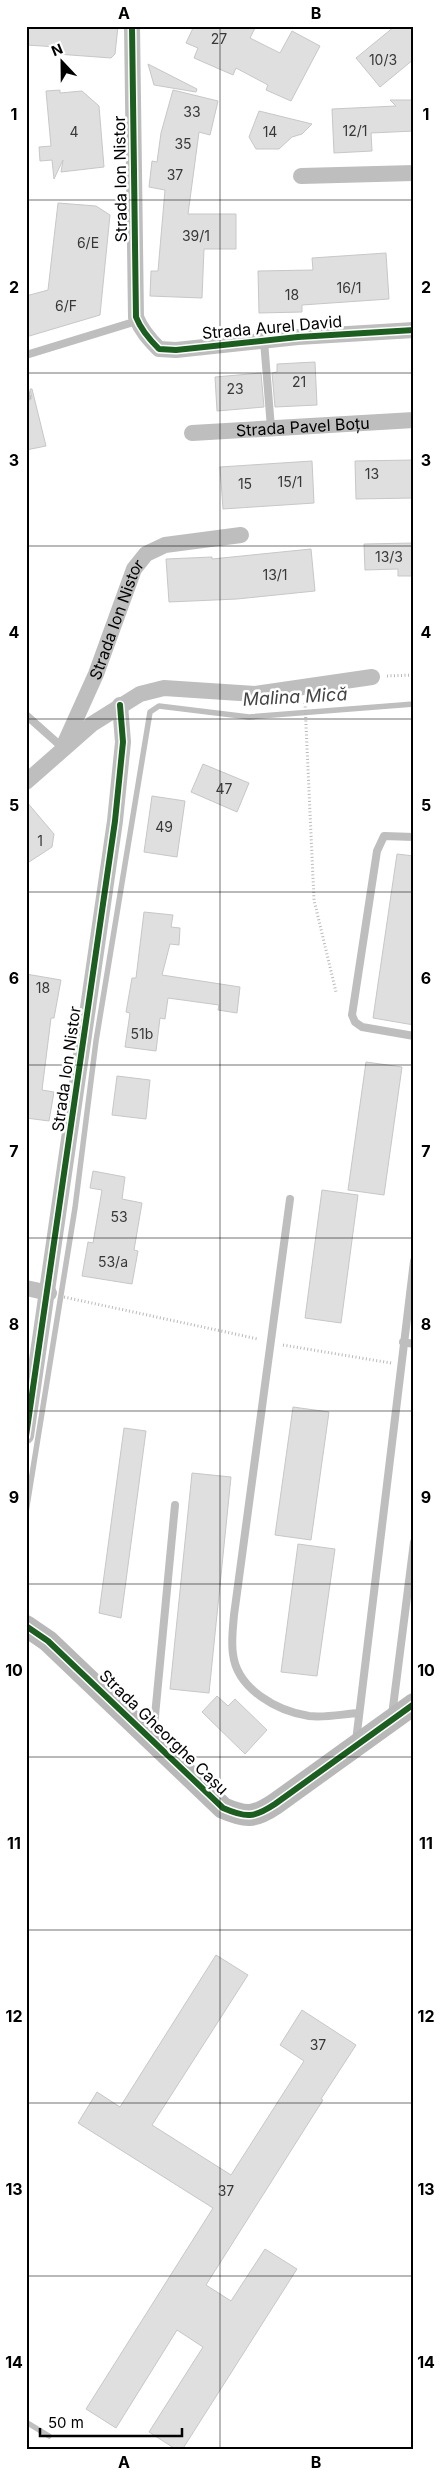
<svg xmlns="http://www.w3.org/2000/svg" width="440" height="2476" font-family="Inter,sans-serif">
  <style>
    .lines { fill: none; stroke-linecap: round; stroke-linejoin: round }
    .stream { stroke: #bfbfbf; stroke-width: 5.5 }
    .building { fill: #dfdfdf; stroke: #c7c7c7 }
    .path { stroke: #b9b9b9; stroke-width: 3; stroke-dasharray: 1 2.5; stroke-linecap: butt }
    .lane { stroke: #bebebe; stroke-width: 8 }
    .street { stroke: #bebebe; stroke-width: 16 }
    .secondary { stroke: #b8b8b8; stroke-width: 22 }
    .cycleway-casing { stroke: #fff; stroke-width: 9 }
    .cycleway { stroke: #1b5e20; stroke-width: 6 }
    .grid { fill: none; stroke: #000; stroke-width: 1; stroke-opacity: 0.55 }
    .labels { text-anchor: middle; stroke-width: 5; stroke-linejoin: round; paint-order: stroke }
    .number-label { font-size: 14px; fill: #383838 }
    .street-label { font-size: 16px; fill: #000; stroke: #fff }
    .water-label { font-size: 18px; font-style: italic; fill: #444; stroke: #fff }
    .neatline { fill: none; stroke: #000; stroke-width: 2 }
    .grid-label { font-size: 16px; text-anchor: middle; font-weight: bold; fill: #000 }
  </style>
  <rect width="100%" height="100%" fill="#fff"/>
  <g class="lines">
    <path class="stream" d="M26,1512l49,-304 21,-167 54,-329 9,-6 90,11 165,-13
      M26,2422l23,14"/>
  </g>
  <path class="building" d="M26,26h92l-3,28 -4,4 -54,-4 1,-7 -32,-2z
    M194,26h62l-6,12 30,15 12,-22 28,15 -29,55 -25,-11 2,-5 -32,-17 -3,7 -39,-17 4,-10 -12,-5z
    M395,26h19v33l-34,28 -24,-29z
    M148,64l49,25 -1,3 -42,-7z
    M60,90v3l22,-2 17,15 5,61 -43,5 2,-12 -9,19 -2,-19 -12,1 -1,-14 12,-1 -5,-55z
    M173,90l45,11 -8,34 -11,-3 -11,82h48v35h-32l-2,49 -52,-2 1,-25h7l7,-81 -16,-3 3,-26 5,1 4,-29z
    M390,100h24v31l-43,2 1,18 -38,2 -2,-44 64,-3z
    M259,111l53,13 -10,10 -10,3 -13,12h-23l-7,-12z
    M58,203l38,3 14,9 -10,100 -74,22v-41l22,-6z
    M386,253l3,46 -87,6v7l-43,1 -1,-42 55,-1 -1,-12z
    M315,362l2,43 -42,2 -3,-34 5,-1v-8z
    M261,373l3,34 -47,4 -2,-34z
    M30,389h2l14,57 -20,4v-48l6,-4z
    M414,460v38l-58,1 -1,-38z
    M312,461l2,42 -91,6 -3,-42z
    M414,543v33h-16v-7l-33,1 -1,-26z
    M311,549l4,42 -78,8 -68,3 -3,-43 46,-2v2z
    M203,764l46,19 -12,29 -46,-20z
    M152,796l33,5 -8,56 -33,-5z
    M26,801l28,33 -2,13 -26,17z
    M397,854l17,2v169l-41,-7z
    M144,912l29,3 -2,12 9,1 -1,17 -9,-1 -8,31 78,12 -3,26 -19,-3 1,-5 -51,-7 -3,21 -5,-1 -4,33 -31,-4 5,-34 -4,-1 6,-34h4z
    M26,974l35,6 -7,38h-3l-9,72 12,2 -5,29 -23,-3z
    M366,1062l36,5 -18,128 -36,-5z
    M117,1076l33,4 -4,39 -34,-4z
    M93,1171l32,6 -3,22 20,4 -8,47 4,1 -6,33 -50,-8 6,-34 5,1 9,-53 -12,-2z
    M322,1190l36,5 -17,128 -36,-5z
    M293,1407l36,5 -18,128 -36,-5z
    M124,1428l22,3 -25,187 -22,-5z
    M192,1473l39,4 -22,216 -39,-4z
    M298,1544l37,5 -18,127 -36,-4z
    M217,1696l11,10 7,-7 32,31 -22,24 -43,-42z
    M216,1955l32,20 -96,150 79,50 73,-114 -24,-16 22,-35 54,35 -35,54 2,1 -117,185 25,16 34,-52 32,20 -115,181h-5l-28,-18 54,-85 -26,-17 -61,98 -30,-19 127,-201 -135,-85 19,-31 23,15z"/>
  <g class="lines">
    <path class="path" d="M387,676l27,-1
      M305,703l9,197 22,92
      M64,1297l194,42
      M283,1345l108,18"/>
    <path class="lane" d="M264,341l7,87
      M26,355l111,-34
      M26,393l1,4
      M26,715l37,33
      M414,837l-30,-1 -7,15 -25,164 3,7 7,5 52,9
      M290,1199l-56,416c-1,12 -3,27 -1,39 4,35 44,57 76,62 16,2 34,-2 50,-3
      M403,1342l11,2
      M392,1715l22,-173
      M153,1737l22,-232
      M356,1741l58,-480"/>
    <g class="street">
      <path d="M132,26l4,291c5,13 13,22 23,32l17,1 122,-13 116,-7"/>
      <path d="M301,176l113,-3"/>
      <path id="s1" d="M192,433l222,-13"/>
      <path id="s2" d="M64,745l32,-71 38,-105 12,-15 19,-9 76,-10"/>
      <path d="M26,782l66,-58 48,-30 24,-6 91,6 117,-17"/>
      <path d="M26,1288l23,5"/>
      <path d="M26,1436l89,-615 8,-79 -3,-37"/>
    </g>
    <path class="secondary" d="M26,1626l22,15 175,167c23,10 31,10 52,-4l139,-100"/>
    <defs>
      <path id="cycleway" d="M132,26l4,291c5,13 13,22 23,32l17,1 122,-13 116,-7
        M26,1436l89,-615 8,-79 -3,-37
        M26,1626l22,15 175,167c23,10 31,10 52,-4l139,-100"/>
    </defs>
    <use href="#cycleway" class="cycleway-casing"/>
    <use href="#cycleway" class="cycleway"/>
  </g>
  <path class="grid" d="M220,26v2424M26,200h388M26,373h388M26,546h388M26,719h388M26,892h388M26,1065h388M26,1238h388M26,1411h388M26,1584h388M26,1757h388M26,1930h388M26,2103h388M26,2276h388"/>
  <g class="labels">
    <g class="number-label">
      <text x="219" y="44">27</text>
      <text x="383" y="65">10/3</text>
      <text x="192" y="117">33</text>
      <text x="355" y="136">12/1</text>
      <text x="74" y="137">4</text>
      <text x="270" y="137">14</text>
      <text x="183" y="149">35</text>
      <text x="175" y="180">37</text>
      <text x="196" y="241">39/1</text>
      <text x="88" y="248">6/E</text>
      <text x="349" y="293">16/1</text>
      <text x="292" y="300">18</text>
      <text x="66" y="311">6/F</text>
      <text x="299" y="387">21</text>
      <text x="235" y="394">23</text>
      <text x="372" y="479">13</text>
      <text x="290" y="487">15/1</text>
      <text x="245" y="489">15</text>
      <text x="389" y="562">13/3</text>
      <text x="275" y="580">13/1</text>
      <text x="224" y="794">47</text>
      <text x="164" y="832">49</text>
      <text x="40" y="846">1</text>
      <text x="43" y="993">18</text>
      <text x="142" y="1039">51b</text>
      <text x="119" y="1222">53</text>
      <text x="113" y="1267">53/a</text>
      <text x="318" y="2050">37</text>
      <text x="226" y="2196">37</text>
    </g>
    <g class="street-label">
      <text transform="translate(120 179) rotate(-91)" y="6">Strada Ion Nistor</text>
      <text transform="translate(272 327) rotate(-5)" y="6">Strada Aurel David</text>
      <text dy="6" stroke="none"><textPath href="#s1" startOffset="111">Strada Pavel Boțu</textPath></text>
      <text dy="6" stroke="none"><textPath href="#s2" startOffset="136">Strada Ion Nistor</textPath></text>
      <text transform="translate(66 1069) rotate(-82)" y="6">Strada Ion Nistor</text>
      <text transform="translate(164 1732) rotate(44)" y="6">Strada Gheorghe Cașu</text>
    </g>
    <g class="water-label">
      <text transform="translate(295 697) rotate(-3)" y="6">Malina Mică</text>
    </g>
  </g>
  <rect width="440" height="2476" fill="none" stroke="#ffffff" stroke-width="55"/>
  <g transform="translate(62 62) rotate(338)" stroke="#ffffff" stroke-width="4" paint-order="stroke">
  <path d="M0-4L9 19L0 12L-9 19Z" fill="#000000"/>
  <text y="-8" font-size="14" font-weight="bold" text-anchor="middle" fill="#000000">N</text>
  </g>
  <path d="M40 2428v8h142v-8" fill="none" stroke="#000000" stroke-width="2.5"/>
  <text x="48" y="2428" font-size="15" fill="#000000" stroke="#ffffff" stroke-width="4" paint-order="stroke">50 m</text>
  <rect x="28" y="28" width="384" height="2420" class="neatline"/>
  <g class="grid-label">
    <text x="124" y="19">A</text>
    <text x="316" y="19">B</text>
    <text x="14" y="120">1</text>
    <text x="426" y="120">1</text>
    <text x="14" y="293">2</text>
    <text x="426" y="293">2</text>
    <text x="14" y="466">3</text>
    <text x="426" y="466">3</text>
    <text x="14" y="638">4</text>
    <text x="426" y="638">4</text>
    <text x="14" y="811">5</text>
    <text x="426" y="811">5</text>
    <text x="14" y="984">6</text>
    <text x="426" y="984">6</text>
    <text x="14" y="1157">7</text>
    <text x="426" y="1157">7</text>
    <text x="14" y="1330">8</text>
    <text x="426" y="1330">8</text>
    <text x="14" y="1503">9</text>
    <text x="426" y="1503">9</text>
    <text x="14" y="1676">10</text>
    <text x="426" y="1676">10</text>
    <text x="14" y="1849">11</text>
    <text x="426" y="1849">11</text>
    <text x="14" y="2022">12</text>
    <text x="426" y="2022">12</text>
    <text x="14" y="2195">13</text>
    <text x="426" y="2195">13</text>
    <text x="14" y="2368">14</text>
    <text x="426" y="2368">14</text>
    <text x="124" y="2468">A</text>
    <text x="316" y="2468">B</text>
  </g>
</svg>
